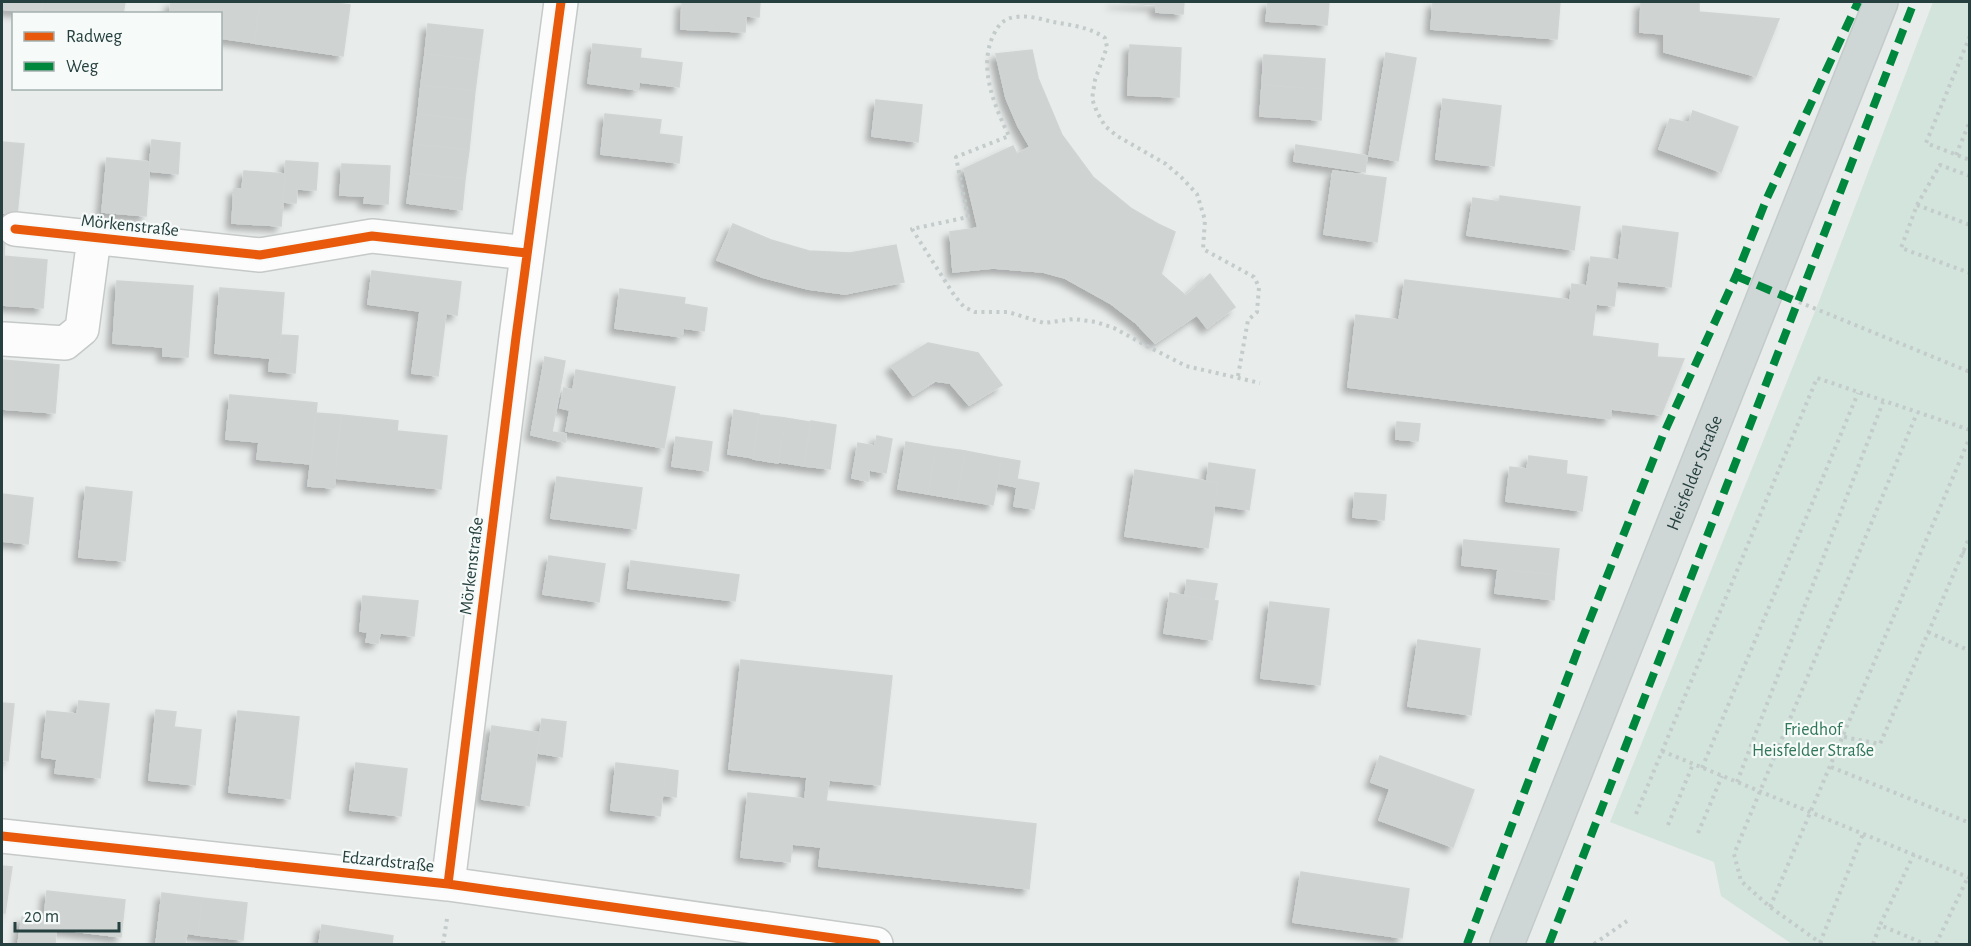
<svg xmlns="http://www.w3.org/2000/svg" width="1971" height="946" font-family="'Alegreya Sans',sans-serif">
  <style>
    .green { fill: #d2e4db }
    .building { fill: #cfd3d2; stroke: #d0d5d4; stroke-width: 1.5; filter: url(#shadow) }
    .lines { fill: none; stroke-linecap: round; stroke-linejoin: round }
    .minor-casing { stroke: #c5c9c8; stroke-width: 36 }
    .major-casing { stroke: #c3caca; stroke-width: 36 }
    .path { stroke: #c3cbcb; stroke-width: 4; stroke-dasharray: 3 4.5; stroke-linecap: butt }
    .minor { stroke: #fcfcfc; stroke-width: 33 }
    .major { stroke: #cfd7d6; stroke-width: 33 }
    .quiet { stroke: #00873e; stroke-width: 8; stroke-dasharray: 15 8; stroke-linecap: butt }
    .cycleway-casing { stroke: #f6faf9; stroke-width: 13 }
    .cycleway { stroke: #e8590c; stroke-width: 9 }
    .labels { text-anchor: middle; stroke-width: 4.5; stroke-linejoin: round; paint-order: stroke }
    .street-label { font-size: 18px; fill: #25403e; stroke: #f6faf9 }
    .park-label { font-size: 18px; fill: #307659; stroke: #f6faf9 }
  </style>
  <defs>
    <filter id="shadow"><feDropShadow dx="-5.5" dy="5.5" stdDeviation="3" flood-color="#0004"/></filter>
  </defs>
  <rect width="100%" height="100%" fill="#e8eceb"/>
  <path class="green" d="M1933,2h37l-1,942h-177l-71,-48 -7,-34 -104,-40 206,-513z"/>
  <path class="building" d="M2,2h41l-2,12 -39,-5z
    M43,2h82l-2,12h-82z
    M171,2h89l-6,41 -34,-5v-24h-50z
    M260,2h67l23,3 -7,51 -89,-13z
    M682,2h78l-1,15 -13,-1 -1,16 -64,-3z
    M1112,2h72l-1,12 -27,-2v-7z
    M1268,2h61l-2,23 -61,-4z
    M1433,2h127l-3,37 -126,-10z
    M1641,2h58v10l80,7 -23,57 -92,-24v-18l-24,-2z
    M428,24l55,6 -4,30 -54,-6z
    M593,44l48,5 -1,9 42,5 -3,24 -40,-5 -1,8 -50,-7z
    M1130,45l51,3 -2,49 -51,-2z
    M1032,50l6,28 24,57 31,42 39,32 26,15 17,8 -14,42 25,22 24,-22 25,33 -28,21 -10,-13 -42,28 -19,-20 -26,-20 -45,-25 -22,-6 -50,-4 -40,4 -3,-40 28,-4 -14,-59 49,-23 4,8 13,-7 -12,-21 -12,-28 -10,-44z
    M1386,53l30,5 -18,103 -29,-5z
    M425,54l54,6 -4,31 -54,-6z
    M1264,55l61,4 -2,30 -61,-4z
    M421,85l54,6 -3,29 -54,-6z
    M1262,85l61,4 -2,31 -61,-4z
    M1443,99l58,7 -7,60 -58,-7z
    M876,100l46,5 -4,37 -46,-6z
    M1693,111l45,16 -17,45 -62,-23 11,-30 19,4z
    M418,114l54,6 -3,30 -55,-6z
    M605,114l56,6 -2,14 23,3 -3,26 -78,-9z
    M152,140l28,3 -2,31 -29,-3z
    M2,142l22,2 -7,71 -15,-2z
    M414,144l55,6 -4,29 -54,-6z
    M1296,145l71,11 -2,16 -71,-11z
    M107,158l43,4 -4,54 -44,-4z
    M286,161l32,2 -2,27 -19,-1 -1,14 -13,-1z
    M342,164l48,2 -2,38 -24,-1 1,-7 -25,-1z
    M244,171l41,3 -4,52 -49,-3 2,-34h8z
    M1333,171l53,7 -9,64 -53,-8z
    M411,173l54,6 -3,31 -55,-7z
    M1500,196l80,11 -6,43 -107,-15 6,-37 27,4z
    M733,224l38,16 38,11 41,2 46,-8 8,37 -59,12 -37,-5 -46,-12 -45,-17z
    M1623,226l55,7 -7,54 -54,-6 -3,25 -18,-2 -4,32 66,8 -1,13 27,2 -23,56 -50,-6 -1,10 -262,-32 8,-72 43,5 6,-40 165,20 2,-16 15,2 4,-29 28,3z
    M2,236h3l-1,20h-2z
    M2,256l45,4 -4,48 -41,-3z
    M372,271l89,11 -4,33 -11,-2 -8,63 -26,-3 8,-62 -52,-7z
    M117,281l76,5 -5,71 -25,-1v-9l-50,-4z
    M220,288l64,5 -5,66 -64,-6z
    M620,289l65,9 -1,6 23,4 -3,23 -21,-3 -1,9 -67,-9z
    M281,335l17,1 -3,37 -26,-2 1,-13 9,1z
    M928,343l50,10 24,32 -33,20 -19,-22 -15,-2 -22,14 -22,-29z
    M545,357l20,4 -13,71 14,2 -1,8 -34,-7z
    M2,360l57,5 -4,48 -53,-4z
    M576,370l99,17 -11,61 -98,-17 4,-21 -10,-2 4,-20 9,2z
    M230,395l87,8 -6,61 -54,-5 2,-17 -33,-3z
    M734,410l25,4 -6,44 -25,-4z
    M316,413l25,2 -7,73 -26,-2z
    M341,415l57,6 -1,10 50,5 -6,53 -106,-11z
    M759,415l26,3 -7,45 -25,-4z
    M785,418l25,4 -6,44 -25,-4z
    M811,421l25,4 -6,44 -25,-3z
    M1397,422l23,2 -2,17 -22,-2z
    M877,436l15,3 -6,34 -17,-3 -1,11 -16,-3 6,-35 17,3z
    M676,437l36,5 -4,29 -36,-5z
    M906,442l30,5 -8,47 -30,-5z
    M936,447l29,4 -8,48 -29,-5z
    M965,451l37,7 -9,47 -36,-6z
    M1529,456l38,5 -1,13 21,3 -5,34 -76,-10 4,-34 17,2z
    M1002,458l18,3 -3,18 22,4 -5,26 -20,-3 3,-19 -20,-4z
    M1209,463l46,7 -6,40 -34,-5 3,-22 -11,-2z
    M1135,470l83,13 -10,65 -83,-12z
    M557,477l85,11 -6,41 -85,-11z
    M86,487l46,5 -7,69 -46,-4z
    M1355,493l31,2 -2,25 -31,-3z
    M2,494l31,4 -5,46 -26,-3z
    M1464,540l95,9 -3,26 -94,-10z
    M549,556l56,8 -6,38 -56,-8z
    M631,561l108,14 -4,26 -107,-13z
    M1498,569l58,6 -2,25 -59,-7z
    M1187,580l30,4 -3,16 -29,-4z
    M1170,593l48,8 -6,39 -48,-7z
    M363,596l55,5 -4,35 -34,-3 -2,10 -12,-1 2,-10 -8,-1z
    M1270,602l59,7 -9,76 -59,-7z
    M1418,640l62,9 -9,66 -63,-9z
    M741,660l151,16 -12,109 -51,-5 -3,21 210,23 -7,65 -210,-23 2,-19 -29,-3 -2,18 -49,-5 7,-64 57,6 2,-22 -78,-8z
    M79,701l30,3 -9,74 -45,-5 2,-14 -15,-2 5,-46 30,3z
    M2,703l12,1 -6,57 -6,-1z
    M156,710l20,2 -2,15 27,3 -6,55 -46,-5z
    M238,711l61,6 -9,82 -61,-7z
    M542,719l24,3 -4,35 -25,-4z
    M492,726l48,7 -11,73 -47,-7z
    M1380,756l94,34 -21,57 -74,-27 11,-31 -19,-7z
    M356,763l51,6 -6,47 -51,-6z
    M616,763l50,6 -6,47 -49,-6z
    M666,769l12,2 -2,26 -13,-2z
    M2,866l10,1 -7,46h-3z
    M1301,872l108,17 -7,49 -109,-16z
    M47,891l78,9 -4,37 -65,-8 -1,15h-37l4,-27 22,3z
    M162,893l40,5 -4,37 -11,-2 -2,11h-29z
    M202,898l45,5 -4,37 -45,-5z
    M322,925l71,11 -1,8h-73z"/>
  <g class="lines">
    <defs>
      <path id="minor" d="M15,229l245,26 112,-19 155,17
        M4,339l61,4 17,-14 12,-91
        M2,836l446,48 428,60
        M448,884l68,-547 45,-335"/>
      <g id="major">
        <path id="s1" d="M1507,944l374,-942"/>
      </g>
    </defs>
    <use href="#minor" class="minor-casing"/>
    <use href="#major" class="major-casing"/>
    <path class="path" d="M1970,36l-44,107 44,17
      M1956,155l14,-34
      M1970,176l-30,-11 -23,40 -16,43 69,25
      M1917,205l53,20
      M1799,302l171,70
      M1238,376l10,-56 9,-8 2,-25 -5,-10 -51,-28 2,-29 -8,-26 -15,-16 -16,-14 -49,-28 -12,-10 -8,-14 -5,-13 3,-19 12,-33 -2,-9c-15,-11 -35,-13 -52,-16 -12,-3 -25,-7 -37,-5 -12,1 -18,8 -23,19 -15,32 2,71 16,100l-53,21 12,60 -56,12 42,66 10,12 11,5h33l36,11 30,-4 22,3 18,6 31,17 41,21 74,17
      M1962,552l8,3
      M1928,632l42,19
      M1844,737l36,7 90,-208
      M1662,751l308,127
      M1831,767l139,56
      M1702,768l156,-375
      M1737,782l146,-380
      M1636,814l181,-436 153,52
      M1668,825l25,-61
      M1698,833l24,-57
      M1914,854l-34,71 45,19
      M1770,907l200,-470
      M1820,943l43,-109
      M443,944l4,-25
      M1594,944l33,-23
      M1822,944l-52,-37 -29,-26 -7,-27 183,-441
      M1873,944l7,-19
      M1936,944l32,-67"/>
    <use href="#minor" class="minor"/>
    <use href="#major" class="major"/>
    <path class="quiet" d="M1736,276l62,26
      M1467,944l112,-297 84,-212 73,-159 31,-78 91,-196
      M1549,944l365,-942"/>
    <defs>
      <path id="cycleway" d="M15,229l245,26 112,-19 155,17
        M2,836l446,48 428,60
        M448,884l68,-547 45,-335"/>
    </defs>
    <use href="#cycleway" class="cycleway-casing"/>
    <use href="#cycleway" class="cycleway"/>
  </g>
  <g class="labels">
    <g class="street-label">
      <text transform="translate(130 225) rotate(6)" y="6">Mörkenstraße</text>
      <text dy="6" stroke="none"><textPath href="#s1" startOffset="507">Heisfelder Straße</textPath></text>
      <text transform="translate(471 566) rotate(-83)" y="6">Mörkenstraße</text>
      <text transform="translate(388 861) rotate(6)" y="6">Edzardstraße</text>
    </g>
    <g class="park-label">
      <text x="1813" y="735">Friedhof<tspan x="1813" dy="21">Heisfelder Straße</tspan></text>
    </g>
  </g>
  <rect width="1971" height="946" fill="none" stroke="#25403e" stroke-width="6"/>
  <rect x="12" y="12" width="210" height="78" fill="#f6faf9" stroke="#a2b0ae" stroke-width="1.5"/>
  <rect x="24" y="32" width="30" height="9" fill="#e8590c" stroke="#a2b0ae" stroke-width="1.5"/>
  <text x="66" y="42" font-size="18" fill="#25403e">Radweg</text>
  <rect x="24" y="62" width="30" height="9" fill="#00873e" stroke="#a2b0ae" stroke-width="1.5"/>
  <text x="66" y="72" font-size="18" fill="#25403e">Weg</text>
  <path d="M15 922v9h104v-9" fill="none" stroke="#25403e" stroke-width="3"/>
  <text x="24" y="922" font-size="18" fill="#25403e" stroke="#f6faf9" stroke-width="4.5" paint-order="stroke">20 m</text>
</svg>
